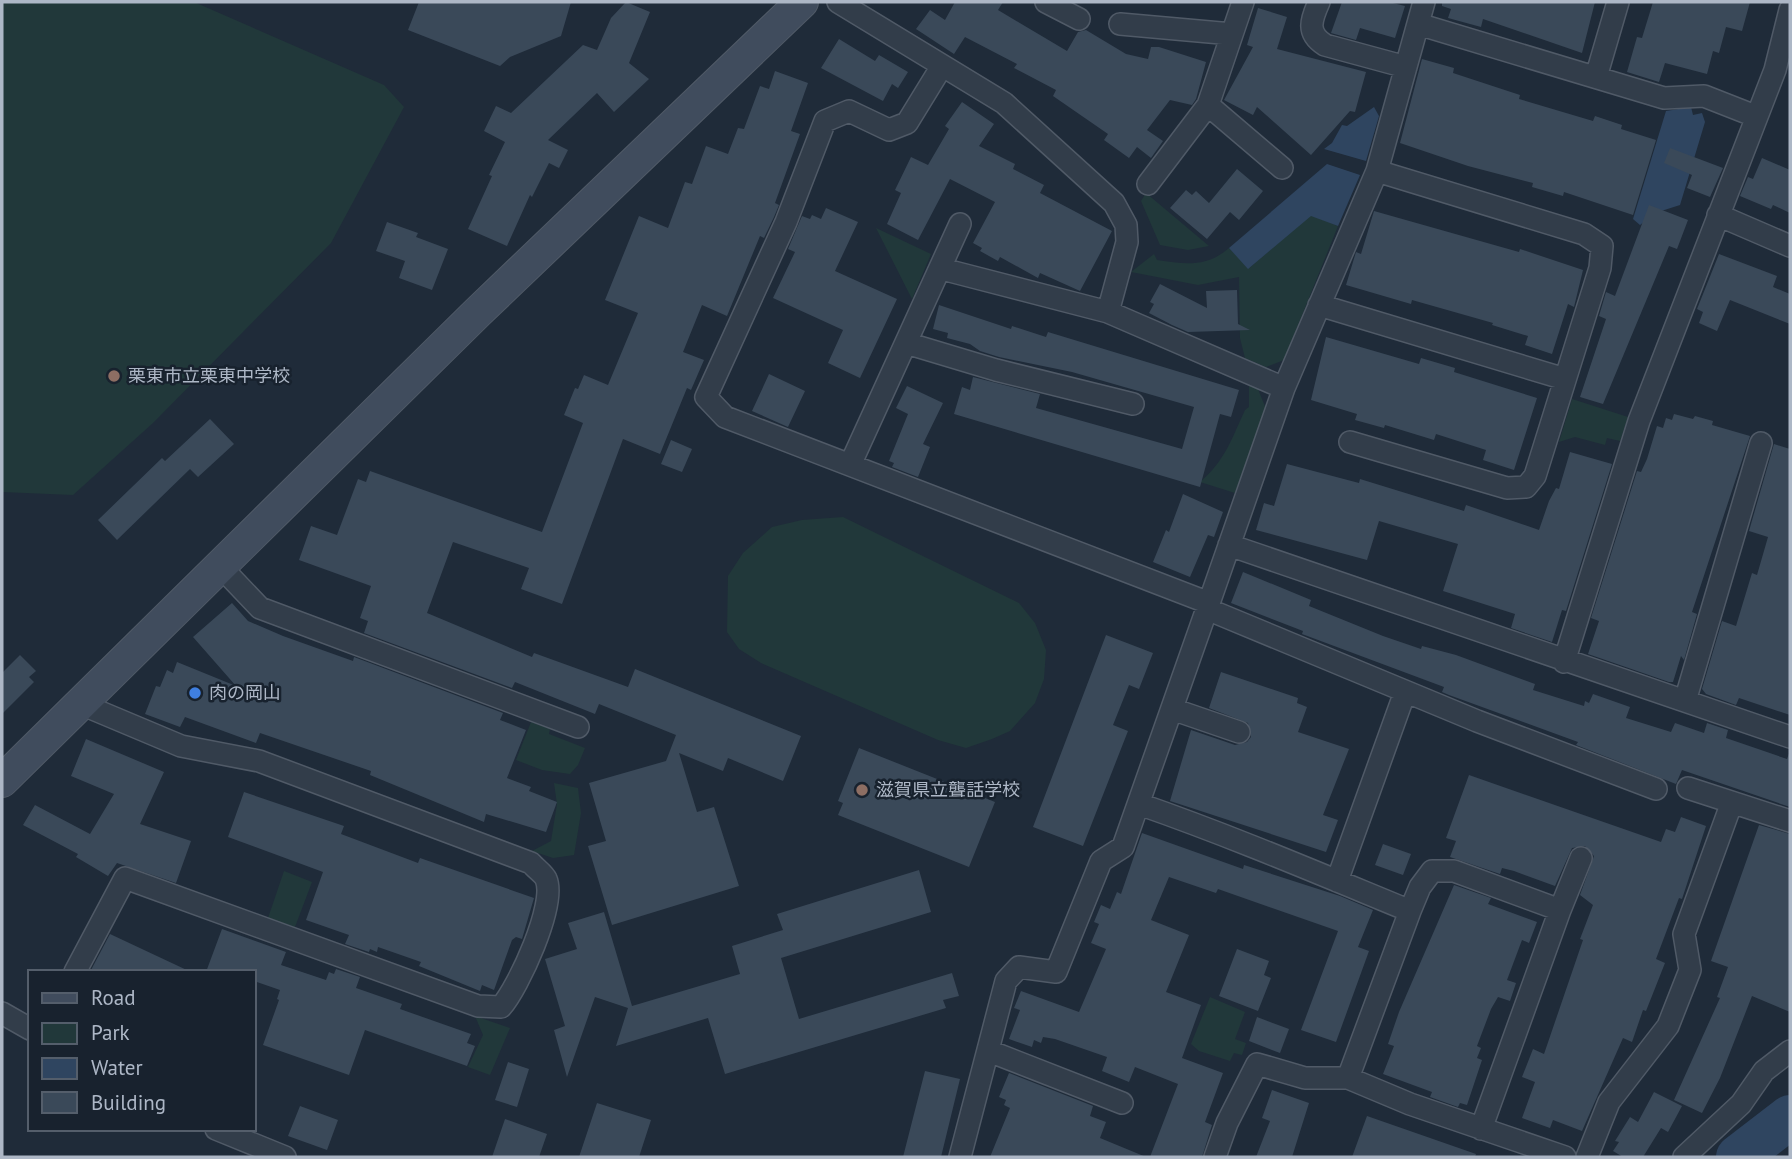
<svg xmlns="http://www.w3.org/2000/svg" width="1792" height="1159" font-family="'PT Sans','Noto Sans JP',sans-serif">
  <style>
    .green { fill: #21383a }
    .water { fill: #2f4560 }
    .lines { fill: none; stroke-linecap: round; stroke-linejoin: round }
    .river { stroke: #2f4560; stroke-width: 44 }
    .building { fill: #3a4959 }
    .street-casing { stroke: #505a67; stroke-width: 24 }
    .secondary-casing { stroke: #505a67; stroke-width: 34 }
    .street { stroke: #323d4a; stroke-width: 21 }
    .secondary { stroke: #404c5d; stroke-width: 32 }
    .education-dot { fill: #8d6e63; stroke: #18222e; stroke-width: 2.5 }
    .shop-dot { fill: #3f7fe0; stroke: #18222e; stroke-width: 2.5 }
    .labels { text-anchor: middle; stroke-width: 5; stroke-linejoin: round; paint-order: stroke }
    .poi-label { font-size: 18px; fill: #adb7c6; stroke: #18222e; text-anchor: start }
  </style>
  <rect width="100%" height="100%" fill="#1f2b39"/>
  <path class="green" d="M2,2h192l190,83 20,22 -73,136 -178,180 -80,72 -71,-3z
    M1146,193l63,53 -21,4 -28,-5 -19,-44z
    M1311,215l27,11 -54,134 -18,7 -21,-9 -5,-20 -1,-61 -41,8 -67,-13 23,-18 3,6c28,4 49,8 72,-12l20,20z
    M876,228l55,26 -19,45z
    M1249,385l9,4 8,20 -31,84 -35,-11c25,-21 32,-44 45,-72l4,-3z
    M1572,399l56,18 -8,24 -13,-3 -2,7 -30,-8 -16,5z
    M843,517l176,86 16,20 11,27 -2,29 -9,24 -25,28 -18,8 -26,9 -28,-8 -177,-77 -22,-14 -12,-17 1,-56 15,-23 29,-26 30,-7z
    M531,722l19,7 -1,5 36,14 -7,17 -8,9 -28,-4 -26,-10z
    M554,783l24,5 3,25 -7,42 -21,3 -21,-7 19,-10 6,-37z
    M284,871l28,11 -17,45 -27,-9z
    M1210,997l35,15 -10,27 11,4 -4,12 -8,-2 -4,8 -31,-10 -8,-7z
    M475,1016l35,12 -20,47 -22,-8 15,-32z"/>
  <path class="water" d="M1374,107l5,9 -13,45 -42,-12 8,-6 10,-18 5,1z
    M1691,107l2,8 9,-2 3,9 -25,83 -25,8 -15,12 -7,-6 33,-108z
    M1327,164l33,11 -22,51 -27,-10 -63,53 -19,-21z"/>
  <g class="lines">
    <path class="river" d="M1738,1157l52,-40"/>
  </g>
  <path class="building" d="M419,2h152l-10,34 -51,21 -10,9 -92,-36z
    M626,2l24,10 -21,51 20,16 -35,33 -17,-19 -49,47 20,10 -9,18 -10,-5 -17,34 -2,-2 -23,51 -39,-17 24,-53 -3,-1 16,-33 -21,-11 12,-25 15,7 72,-68 14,5 14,-32z
    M955,2h48l-5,8 69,41 11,-19 8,-2 40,24 22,5 3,-12h8l47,15 -10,37 -4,6 -22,-5 -23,30 16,11 -12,17 -14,-11 -8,11 -25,-18 4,-6 -55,-38 3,-6 -42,-22 3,-4 -52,-27 -11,17 -38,-25 14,-19 15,10z
    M1342,2h47l16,4 -10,32 -35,-10 -4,12 -25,-7z
    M1442,2h153l-13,51 -99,-34 -2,8 -33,-9 3,-9 -9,-3z
    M1653,2h97l-8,29 -16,-4 -7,26 -6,-2 -6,23 -42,-11 -6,19 -32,-10 10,-35 5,1z
    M1258,8l29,9 -10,32 89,23 -11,40 -5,-1 -39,44 -54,-48 -4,8 -29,-15 29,-53 -6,-2z
    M839,39l36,22 4,-6 29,17 -10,16 -6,-4 -9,17 -62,-33z
    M1422,59l32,9 -1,5 67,22 -1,4 74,22 2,-5 27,9 -1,4 35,11 -23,75 -69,-23 -1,4 -31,-9 1,-4 -65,-17 -68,-23z
    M775,71l33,12 -17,48 9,3 -25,69 4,2 -5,12 -10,21 -4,-2 -33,80 -25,-11 -19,47 21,8 -13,30 -4,-2 -27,66 -37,-15 -61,165 -41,-15 8,-21 -76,-26 -26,71 105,44 2,-4 94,34 7,-18 166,67 -18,45 -55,-23 -5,13 -44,-18 18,59 17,-5 25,79 -127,39 -24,-79 18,-5 -17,-58 77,-22 10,-26 -77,-31 -4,10 -80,-32 -3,6 -148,-55 4,-12 -8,-3 11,-32 -72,-26 12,-34 26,9 21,-56 8,3 4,-11 172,61 41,-109 -19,-8 11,-27 3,1 6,-14 24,10 30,-72 -33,-13 34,-84 29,12 17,-46 7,2 14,-38 22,8 10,-26 6,1 16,-43 9,3z
    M962,102l32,22 -15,22 36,18 -2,5 31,16 -4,8 72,38 -32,60 -40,-18 -2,5 -38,-21 -2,4 -18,-10 2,-3 -9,-5 22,-41 -45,-23 -32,61 -31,-16 14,-31 -6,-3 16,-33 17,8 21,-36 -4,-3z
    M1670,148l53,20 -13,29 -23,-9 5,-13 -28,-12z
    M1762,158l28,12v43l-17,-8 -2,4 -31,-13 8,-19 5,2z
    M1237,169l26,22 -24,29 -9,-8 -23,27 -37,-31 16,-18 6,5 4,-4 13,12z
    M1649,205l39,15 -11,29 -8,-3 -66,158 -23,-7 26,-78 -7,-3 7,-24 9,4z
    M826,208l32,14 -23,49 62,28 -37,79 -32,-15 15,-33 -70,-32 22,-46 -7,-3 14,-33 8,3 2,-4 9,4z
    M1374,211l145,41 1,-3 63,21 -9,37 -6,-3 -16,50 -27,-9 3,-9 -36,-11 1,-2 -81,-23 -1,4 -65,-19 10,-33 5,2z
    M387,222l31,11 -2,4 32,12 -16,41 -33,-12 6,-17 -29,-10z
    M1719,254l58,22 -4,11 17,7v30l-60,-24 -13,31 -18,-8 4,-11 -6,-3z
    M1160,284l47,24 -1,-17 31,-1 1,34 12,6 -62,2 -16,-7 -23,-12 5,-9 -4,-2z
    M939,305l72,24 1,-3 34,11 2,-5 191,58 -8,27 -11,-3 -20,73 -246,-73 8,-27 8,3 3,-13 67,17 -4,14 146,41 12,-42 -122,-35 -73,-15 -19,-6 -10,-7 -23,-6 1,-5 -15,-4z
    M1326,337l93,27 2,-6 34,10 -1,4 83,26 -23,72 -31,-10 3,-10 -50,-16 -2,6 -49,-15 -1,3 -29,-8 2,-6 -46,-14z
    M769,374l36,17 -17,36 -36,-16z
    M907,386l36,17 -20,41 7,3 -12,30 -26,-10 2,-4 -5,-2 19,-47 -12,-6z
    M1674,414l19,5 2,-3 18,5 -1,4 38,11 -58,176 5,2 -13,46 -3,-4 -8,26h-4l-81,-28 11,-33 -8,-3 46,-147 4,1 6,-13 10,-33 6,2 3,-10 6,2z
    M210,419l24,25 -36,33 -8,-8 -73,71 -19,-20 64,-62 3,3z
    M671,440l21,9 -10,23 -21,-8z
    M1774,444l16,5v266l-51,-17 -3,7 -30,-11 -4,-5 20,-68 14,5 16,-53 5,2 11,-38 -19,-6z
    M1570,452l42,12 -46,147 -4,-1 -10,32 -41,-14 4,-14 -72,-23 15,-47 -79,-23 -12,39 -111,-30 8,-27 10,3 13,-42 72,19 1,-4 104,32 2,-6 73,25 10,-29 7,-13 3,1z
    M1183,494l40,18 -9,25 -6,-2 -18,42 -37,-15 13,-32 3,2z
    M1243,572l68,28 -2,6 74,30 38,13 1,-3 34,9 79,29 -2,6 51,16 1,-5 4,2 4,-9 37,13 -4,11 45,14 4,-9 29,10 3,-10 21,7 -2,8 61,21 3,-8v56l-108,-37 -6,14 -100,-39 2,-3 -129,-47 -7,-3 2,-5 -142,-53 1,-3 -72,-28z
    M232,603l16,18 35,15 70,25 1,-4 149,56 -3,7 26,10 -19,48 24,9 -2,4 28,11 -11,30 -60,-18 -2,8 -114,-47 1,-4 -111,-38 -4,10 -71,-26 -5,10 -35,-13 11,-28 4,1 7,-17 6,3 4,-11 59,24 -43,-49z
    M1106,635l47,18 -14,36 -10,-4 -16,40 15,6 -45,115 -50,-19z
    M20,655l16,16 -7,6 5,5 -32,32v-41z
    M1221,672l77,26 -1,5 10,4 -9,25 51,17 -26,66 15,5 -12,32 -156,-51 21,-71 44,15 12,-3 4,-5 -3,-14 -39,-15z
    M86,739l78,33 -24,52 51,17 -15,42 -59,-20 -9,13 -32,-19 2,-3 -55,-29 12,-20 55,29 24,-40 -43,-18z
    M859,748l136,54 -26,65 -131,-52 5,-12 -5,-2z
    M1469,775l192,67 5,-13 9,3 6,-15 25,9 -24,73 -3,-1 -23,61 9,4 -19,48 -3,-1 -11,32 -9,-4 -41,93 -29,-11 -3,8 -28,-10 13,-36 -13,-5 11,-28 11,5 39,-114 -3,-1 13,-34 -13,-10 14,-39 -9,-10 -13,2 -17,38 -41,-15 -12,-3 -2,6 -50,-17 6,-16 -10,-3z
    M244,792l100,34 -3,8 77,29 2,-5 114,40 -12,41 -6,-2 -4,3 -18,50 -12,-5 -2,6 -61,-25 2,-4 -43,-15 -1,5 -7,-3 -1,3 -24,-8 4,-9 -43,-15 17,-48 -95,-35z
    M1759,825l31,9v178l-38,-16 -32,82 -18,35 -28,-13 46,-102 -3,-1 11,-30 -17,-6z
    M1142,833l101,36 1,-4 96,31 33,14 -15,37 11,4 -33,91 -35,-12 37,-99 -120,-42 -2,4 -47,-16 -18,43 38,15 -23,57 35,13 -19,53 41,15 -18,49 7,3 -10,32h-52l28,-73 -43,-17 -6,15 -27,-11 5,-14 -52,-18 -12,-2 -2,6 -7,-3 -2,7 -23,-8 11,-29 -6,-2 7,-17 58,21 27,-63 -15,-6 8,-19 -5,-2 7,-17 9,4 7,-17 4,2z
    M1383,844l28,10 -8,21 -28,-10z
    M919,870l12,42 -150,46 18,61 153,-46 7,23 -16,4 3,8 -221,66 -17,-56 -92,28 12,-38 -33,-11 -28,80 -13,-47 11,-4 -20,-67 32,-10 -9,-26 36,-11 28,94 108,-32 -8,-28 51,-16 -6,-16z
    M1454,885l37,13 -3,6 49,18 -8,21 -7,-3 -15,40 9,3 -6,18 -12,-4 -7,12 -14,37 4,2 -4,10 5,2 -15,45 -7,-2 -2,4 -28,-10 2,-5 -49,-18 11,-28 -6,-2 11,-32z
    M222,929l64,23 -5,13 45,15 3,-8 5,2 2,-5 24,8 -4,11 46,16 -2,5 71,25 -4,9 8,3 -8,20 -102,-36 -16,45 -86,-30 16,-45 -2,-1 3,-9 -26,-9v-9h-48z
    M110,934l81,38h-101z
    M1237,949l32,12 -5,14 7,3 -13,33 -39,-15z
    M1257,1017l32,12 -9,24 -31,-12z
    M508,1062l21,7 -12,38 -22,-7z
    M925,1071l35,8 -19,78h-38z
    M1009,1073l84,33 -3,10 16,6 -6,16 46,19h-156l20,-49 -6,-3 2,-5 -7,-3z
    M1272,1090l37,13 -17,54h-36l14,-36 -8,-3z
    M1654,1092l28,14 -14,26 -7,-4 -18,29h-20l-10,-6 6,-9 -4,-1 15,-24 8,5z
    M597,1103l54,17 -12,37h-60z
    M300,1106l38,14 -11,30 -39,-14z
    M1367,1116l109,38 -1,3h-123z
    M505,1119l42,15 -8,23h-47z"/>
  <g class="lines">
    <defs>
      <path id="street" d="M838,2l166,101 110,100 12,22 1,17 -19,70
        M1046,2l33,17
        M1319,2c-8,18 -13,31 6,43l81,22
        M1120,24l112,10
        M1418,24l246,74 40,-2 51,20
        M942,66l-35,57 -18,7 -40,-19 -24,10 -39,101 -80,175 19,20 484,186 -86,244 -22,14 -45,111 -37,-5 -13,14 -46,176
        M1596,77l22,-75
        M1208,105l74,63
        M1148,184l60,-79 35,-103
        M1718,215l72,31
        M942,269l166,43 176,76
        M1319,305l246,74
        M906,343l90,27 137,34
        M1350,442l157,46 19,-1 9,-11 65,-208 2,-22 -18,-12 -207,-63
        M850,465l110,-241
        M1229,545l561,192
        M220,566l40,42 318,119
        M1209,603l75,-215 93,-217 47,-169
        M1207,609l270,112 179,68
        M1564,662l75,-241 136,-351 15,-60
        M1685,701l76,-258
        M1172,709l67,23
        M1688,788l102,33
        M1139,804c92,32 181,70 271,107
        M1337,881l68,-189
        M1560,910l21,-52
        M75,972l50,-94 353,128 23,1c17,-19 56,-103 45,-128 -2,-5 -11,-11 -15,-16l-272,-102 -78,-15 -100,-42
        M2,1013l28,16
        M989,1051l133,52
        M1348,1078l62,-167 10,-24 12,-16h22l106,39 -79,219
        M216,1129l69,28
        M1215,1157l12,-34 30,-59 48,14h43l62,26 155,53
        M1587,1157l22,-55 59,-76 22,-56 -6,-36 44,-121
        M1684,1157l57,-53 23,-33 26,-20"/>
      <path id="secondary" d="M2,781l476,-469 324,-310"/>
    </defs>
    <use href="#street" class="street-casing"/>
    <use href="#secondary" class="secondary-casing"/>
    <use href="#street" class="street"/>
    <use href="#secondary" class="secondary"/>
  </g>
  <g class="education-dot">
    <circle cx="114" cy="376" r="7"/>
    <circle cx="862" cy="790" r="7"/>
  </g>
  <circle class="shop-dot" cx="195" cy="693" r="7"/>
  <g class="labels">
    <g class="poi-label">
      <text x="128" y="382">栗東市立栗東中学校</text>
      <text x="209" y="699">肉の岡山</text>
      <text x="876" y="796">滋賀県立聾話学校</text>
    </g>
  </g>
  <rect width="1792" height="1159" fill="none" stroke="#adb7c6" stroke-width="7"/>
  <rect x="28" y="970" width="228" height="161" fill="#18222e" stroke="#545e6b" stroke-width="2"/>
  <rect x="42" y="993" width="35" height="10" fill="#404c5d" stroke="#545e6b" stroke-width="2"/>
  <text x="91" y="1005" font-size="21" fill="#adb7c6">Road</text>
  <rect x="42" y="1023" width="35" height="21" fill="#21383a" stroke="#545e6b" stroke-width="2"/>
  <text x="91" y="1040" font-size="21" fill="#adb7c6">Park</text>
  <rect x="42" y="1058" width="35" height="21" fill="#2f4560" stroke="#545e6b" stroke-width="2"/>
  <text x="91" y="1075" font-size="21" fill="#adb7c6">Water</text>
  <rect x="42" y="1092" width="35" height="21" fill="#3a4959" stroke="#545e6b" stroke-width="2"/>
  <text x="91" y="1110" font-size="21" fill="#adb7c6">Building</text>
</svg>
